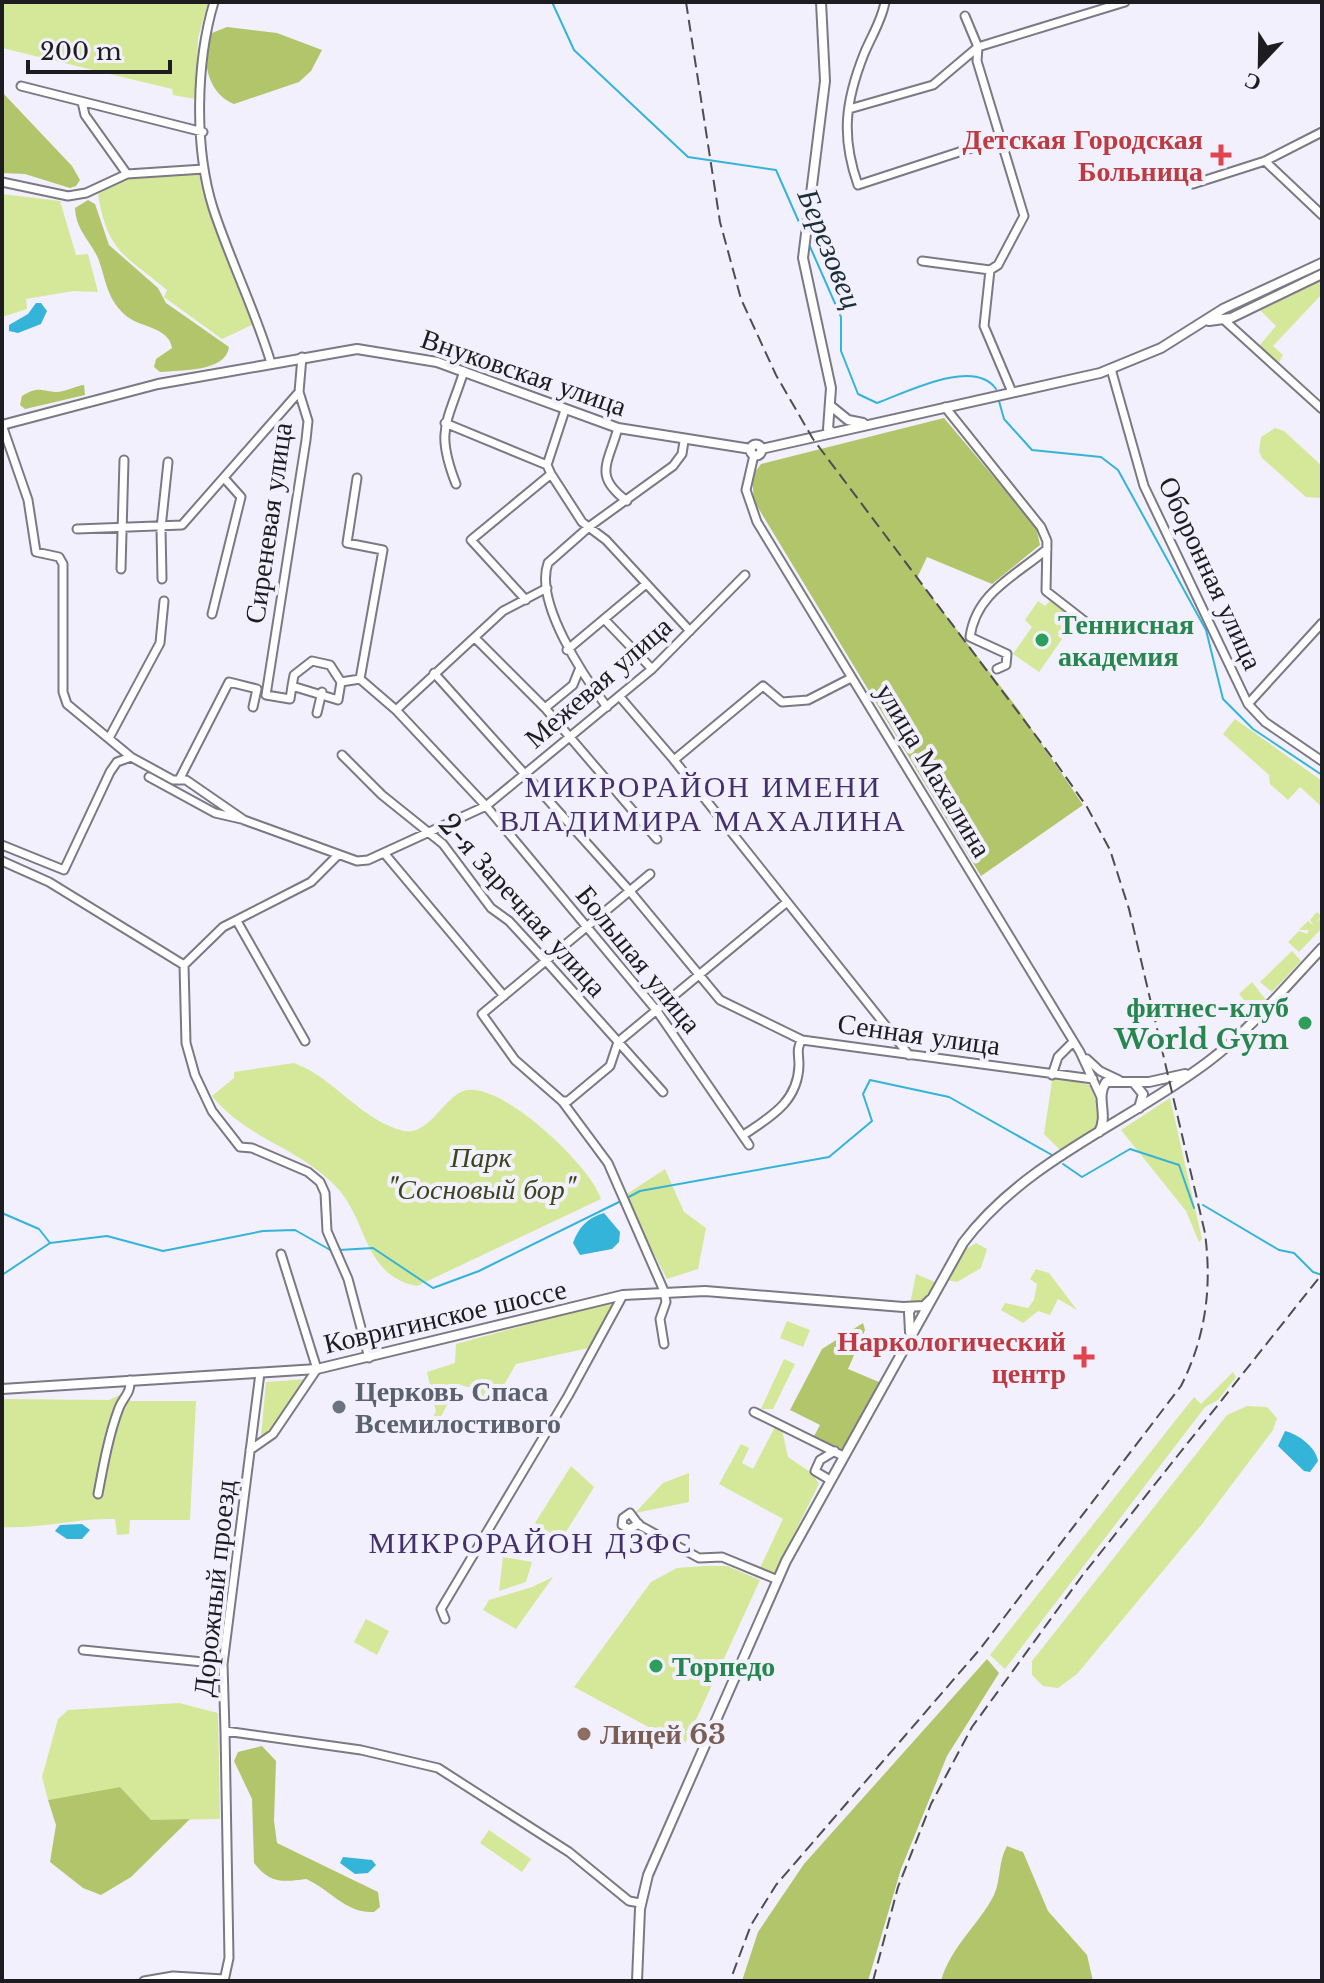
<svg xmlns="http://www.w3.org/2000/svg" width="1324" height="1983" font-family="'Libre Baskerville',serif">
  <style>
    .green { fill: #d5e798 }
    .forest { fill: #b2c56a }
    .water { fill: #34b4d8 }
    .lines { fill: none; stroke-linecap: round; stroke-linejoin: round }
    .stream { stroke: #34b4d8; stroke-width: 2 }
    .minor-casing { stroke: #7a7984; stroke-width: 11 }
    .major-casing { stroke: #7a7984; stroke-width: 12 }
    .minor { stroke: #fff; stroke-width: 7 }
    .major { stroke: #fff; stroke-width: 8 }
    .rail { stroke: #4d4d53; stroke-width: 2; stroke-dasharray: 12 6; stroke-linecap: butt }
    .health-dot { fill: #e0444e; stroke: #f1f0fc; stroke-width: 3 }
    .leisure-dot { fill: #2e9e5b; stroke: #f1f0fc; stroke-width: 3 }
    .worship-dot { fill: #6b7280; stroke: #f1f0fc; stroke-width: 3 }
    .education-dot { fill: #8d6e63; stroke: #f1f0fc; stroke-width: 3 }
    .labels { text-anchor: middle; stroke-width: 8; stroke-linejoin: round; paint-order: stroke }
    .health-label { font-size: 28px; font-weight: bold; fill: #be3a42; stroke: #f1f0fc; text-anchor: end }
    .street-label { font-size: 28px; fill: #1d1d21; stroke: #f1f0fc }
    .leisure-label { font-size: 28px; font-weight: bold; fill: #27864d; stroke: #f1f0fc; text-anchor: start }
    .park-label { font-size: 28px; font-style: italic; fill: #3c441d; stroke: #f1f0fc }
    .worship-label { font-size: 28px; font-weight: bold; fill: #5b616d; stroke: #f1f0fc; text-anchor: start }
    .education-label { font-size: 28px; font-weight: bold; fill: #785e54; stroke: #f1f0fc; text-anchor: start }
    .water-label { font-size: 30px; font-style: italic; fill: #192e35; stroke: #f1f0fc }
    .neighbourhood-label { font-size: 30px; letter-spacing: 2px; fill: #42316d; stroke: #f1f0fc }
  </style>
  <rect width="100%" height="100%" fill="#f1f0fc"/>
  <path class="green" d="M2,2h206l-10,36 -2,61 -23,-4 -1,-6 -170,-41z
    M198,173l56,151 -32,15 -58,-42 3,-7c-43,-36 -59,-37 -69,-96l28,-15z
    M2,194l58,7 16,54 12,-1 10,38 -25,-1 -47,8 1,10 -25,8z
    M1322,279v15l-49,52 10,9 -5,9 -19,-18 17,-20 -18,-18z
    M1275,428l9,3 38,35v32l-16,-1 -44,-39 -3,-7 2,-14z
    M1038,601l7,5 5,-5 26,18 -37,53 -26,-18 19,-27 -7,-7z
    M1235,719l87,62v26l-22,-20 -12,13 -18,-16 -1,-9 -46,-41z
    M1317,912l4,4 -5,7 6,-6v11l-23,24 -11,-10 11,-11 8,3 2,-4h-10l9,-9 6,5 -4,-6z
    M1292,951l9,10 -29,31 -12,-10z
    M1252,982l14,18 -13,10 -14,-16z
    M294,1063c41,15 67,58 110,68 24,5 39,-32 59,-40 36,-13 129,76 138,108l-184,87c-52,-10 -49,-61 -77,-95 -36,-42 -94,-52 -128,-95l22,-18v-6z
    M1053,1075l36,10 9,20 1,21 -38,25 -17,-17z
    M1170,1098l32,141 -3,3 -13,-31 -65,-81z
    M665,1169l19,43 22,16 -8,41 -31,10 -43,-83z
    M976,1243l11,6 -6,19 -24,14 -10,-2 16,-29z
    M1036,1269l13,4 28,37 -19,-11 -8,16 -12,-4 -15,12 -22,-13 4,-7 23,5 6,-8 3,-16 -7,-5z
    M916,1274l21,9 -12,19 -15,2z
    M614,1301l2,5 -23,41 -77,17 -23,40 -19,-15 -16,-5 -21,40 -6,-4 5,-8 -9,-40 28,-9 1,-19z
    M787,1321l23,9 -7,17 -23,-9z
    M784,1359l11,5 -22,45h-12z
    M1233,1372l3,5 -18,23 -13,7 -200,262 -15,-14 204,-258 7,7z
    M308,1379l-41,58h-6l5,-55z
    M122,1394l9,7h65l-6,119h-60l-1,14 -12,1 -2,-16c-39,-1 -74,10 -113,8v-128l107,1z
    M1247,1406l20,1 10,11 -4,12 -71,94 -125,150 -19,14 -15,-2 -11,-11v-14l195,-246z
    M775,1427l7,3 6,27 25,17 6,10 -46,92 -14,-6 24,-51 -64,-35 22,-40 8,4 -7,15 11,6z
    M571,1466l23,21 -33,53 -26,-17z
    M689,1473v29l-54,11 28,-30z
    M503,1557l29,5 -6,20 -27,9z
    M705,1566h22l33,14 -76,166 -110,-59 77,-105 26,-14z
    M553,1577l-37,52 -33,-19 6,-10 43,-13z
    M366,1619l23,12 -12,24 -23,-13z
    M179,1703l39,10 2,106 -69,1 -31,-33 -72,13 -6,-23 16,-58 10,-9z
    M489,1830l42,29 -9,13 -42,-29z"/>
  <path class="forest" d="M227,27l50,6 45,17 -11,21 -12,11 -65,22c-27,-11 -34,-46 -22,-71z
    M2,92l70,74 8,14 -4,6 -6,2 -45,-14 -23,-1z
    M88,200l7,4 14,41 49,43 8,15 63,44c-3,25 -48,23 -69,25l-6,-5 2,-8 16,-11c-3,-22 -34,-20 -48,-34 -18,-17 -18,-35 -26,-56 -9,-19 -22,-28 -23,-50z
    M84,385l1,10 -60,14 -5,-4 2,-9c17,-10 17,-5 34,-4 9,0 19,-6 28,-7z
    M944,418l92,109 4,18 -48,39 -65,-27 -10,21 101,131 65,96 -102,71 -227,-375 -2,-25 9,-12z
    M863,1323l2,7 -17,39 31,13 -36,70 -30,-14 7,-13 -30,-15 32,-61z
    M987,1659l12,14 -52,83 -46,113 -33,112h-126l16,-49 46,-68z
    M262,1746l14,15 -2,60 3,22 101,49 2,15 -6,5c-28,2 -44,-23 -68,-33 -23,3 -36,5 -52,-16l-2,-64 -18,-38 4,-9z
    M120,1787l31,33 39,-1 -59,58 -30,18 -18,-7 -33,-26 6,-37 -8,-25z
    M1007,1846l16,6 25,59 39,44 6,26h-152c10,-35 37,-55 53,-86 7,-15 4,-33 13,-49z"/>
  <path class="water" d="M36,303h5l6,8 -6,13 -23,9 -9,-2v-6l19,-11z
    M604,1213l16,19 -1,10 -7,7 -32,6 -7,-12c6,-16 14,-25 31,-30z
    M1285,1431c13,3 31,16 33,30l-8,11 -6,-1 -26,-25z
    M82,1524l8,6 -8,9h-15l-12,-8 5,-6z
    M343,1857l29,3 4,5 -8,8 -13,1 -15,-11z"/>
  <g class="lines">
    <path class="stream" d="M552,2l22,48 114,107 88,13 26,59
      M808,242l33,75v34l17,43 19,9c28,-10 97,-46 119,-14
      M999,401l5,18 28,31 69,7 17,13 88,160 17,69 30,30 69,46
      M1063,1164l19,13 48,-28 49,16 15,43
      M627,1198l13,-7 189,-34 43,-36 -9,-27 7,-14 79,17 103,58
      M1203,1205l76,45 15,3 19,19 9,3
      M2,1213l37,16 11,14 57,-7 56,15 100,-20 32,-1 37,21
      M339,1250l34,-2 60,40 46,-17 142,-70
      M2,1275l48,-32"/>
    <defs>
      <path id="minor" d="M214,2c-18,60 -20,145 -1,206 17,52 42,102 58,155
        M885,2c-3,18 -14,35 -21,52 -19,48 -23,83 -6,131l141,-46
        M965,16l13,31 -1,14 47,155 -26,49 -8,5 -6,56 28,66
        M21,86l182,46
        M82,102l3,13 42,59
        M849,109l84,-24 45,-38 147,-45
        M1265,161l57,54
        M2,182l66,14 18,-3 41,-19 77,-5
        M1193,184l72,-23 57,-29
        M922,261l68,9
        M1223,319l99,90
        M302,357l-3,35 9,29 -2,19 -40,255 24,4 2,-13 46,14 3,-18 19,-3
        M1111,369l33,117 104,218 17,18 57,39
        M945,407l96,120 6,14 -1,50 45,35
        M565,410l-18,55 4,9 31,48 24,18 84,91
        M445,423l102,42
        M2,425l26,75 8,52 23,5 4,7v128l4,12 64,53 42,23h13l58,40 113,41 11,-1 118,-54 166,-137 93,-94
        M618,428c-10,36 -25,48 9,73
        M754,455l-8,35 11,32 323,530 20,43
        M357,478l-10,65 36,7 -23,129 36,31 90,96 171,205 92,134
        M456,484c-21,-54 -9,-60 8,-113
        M77,529l105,-4 117,-133
        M121,569l3,-109
        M162,579l-1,-51 7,-66
        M526,600l-55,-60 80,-66
        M212,614l29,-117 -17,-19
        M605,620l47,49
        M476,639l69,69 112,131
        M567,650l79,-66
        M997,669l9,-4 1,-11 -37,-17c6,-45 46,-61 77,-88
        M434,673l194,216 92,111 82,40 291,39
        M292,686l2,-11 18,-14 18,4 11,17
        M620,697l54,63 235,295
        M1248,704l74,-81
        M607,707c-23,-30 -73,-105 -59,-144l42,-37 83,-60 9,-12 2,-13
        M545,708l28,-23 6,-15
        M396,710l107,-99 44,-23
        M317,713l5,-21
        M109,738l51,-95 4,-42
        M342,755l40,40 61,49 48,64 18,13 36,39 118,132
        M674,760l89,-74 19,16 26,-2 43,-22
        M149,777l66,36 26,6
        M179,780l50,-98 28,7 -4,18
        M2,845l62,25 46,-98 7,-10 14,-5
        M384,853l120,143
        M2,861l47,21 135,83
        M650,874l-168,140 33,46 47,41 46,62 56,128 2,11 -6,17 4,25
        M238,923l67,118
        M184,965l2,78 9,32 17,36 28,36 12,1 56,24 12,10 5,11 2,38 21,48 21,79
        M184,965l39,-38 88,-45 27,-27
        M1087,1059l13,12 19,9
        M1052,1075l6,-18 15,-15
        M562,1101h6l42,-35 8,-24 169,-140
        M745,1134c27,-18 53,-33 54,-69 0,-10 -3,-17 3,-25
        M260,1373l-37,291 2,67 136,19 77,18 131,84 60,49 11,2
        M754,1412l89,44
        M250,1450l23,-16 44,-65 -36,-115
        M830,1480l-15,-9 5,-11 15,-9
        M98,1494c5,-27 11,-60 21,-86 4,-11 12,-14 11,-28
        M639,1524l-10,5 -7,-4 1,-7 7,-5 9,12 60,33 23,-1 56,23
        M445,1619l-4,-10 127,-213 55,-101
        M83,1650l140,14
        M144,1981l29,-5 51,3
        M224,1981l5,-23 -4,-227"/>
      <path id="major" d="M821,2l4,79 -22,177 28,130 -3,41 4,3
        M1209,321l22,-3 91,-44
        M832,407l16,13 15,3
        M2,425l156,-41 199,-35 80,13 181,66 133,21
        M750.5 450a5.5 5.5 0 1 1 11 0a5.5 5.5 0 1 1-11 0Z
        M761,449l339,-76 61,-25 62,-39 99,-46
        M1134,1083l9,11 -4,14
        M1099,1132c10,-18 -4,-34 7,-50h43l36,-8
        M910,1332l-1,-20 3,-5
        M2,1389l315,-20 306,-74 82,-4 198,16 21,-1 6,-6
        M637,1981l3,-72 8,-34 138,-314 177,-318c62,-83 166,-121 246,-182 40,-30 79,-77 113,-113"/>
    </defs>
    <use href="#minor" class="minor-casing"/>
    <use href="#major" class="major-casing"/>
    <use href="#minor" class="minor"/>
    <use href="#major" class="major"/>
    <path class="rail" d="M686,2l34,220 21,77 35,76 37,64 238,317 36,51 23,43 19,59 76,324c7,55 1,103 -24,153l-201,263 -204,236 -25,40 -21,56
      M873,1981l25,-94 33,-83 41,-77 110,-151 240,-302"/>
  </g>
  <g class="health-dot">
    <path d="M1217 143h8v8h8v8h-8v8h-8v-8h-8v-8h8z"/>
    <path d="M1080 1345h8v8h8v8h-8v8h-8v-8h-8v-8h8z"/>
  </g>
  <g class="leisure-dot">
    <circle cx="1042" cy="640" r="8"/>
    <circle cx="1305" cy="1023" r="8"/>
    <circle cx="656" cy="1666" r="8"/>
  </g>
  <circle class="worship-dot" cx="339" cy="1407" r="8"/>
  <circle class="education-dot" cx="584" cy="1734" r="8"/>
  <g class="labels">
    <g class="health-label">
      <text x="1203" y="149">Детская Городская<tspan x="1203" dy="32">Больница</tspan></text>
      <text x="1066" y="1351">Наркологический<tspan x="1066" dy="32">центр</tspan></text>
    </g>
    <g class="street-label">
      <text transform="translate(524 372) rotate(19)" y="10">Внуковская улица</text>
      <text transform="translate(268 523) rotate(-82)" y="10">Сиреневая улица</text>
      <text transform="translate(1211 573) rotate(65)" y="10">Оборонная улица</text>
      <text transform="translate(598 682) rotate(-41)" y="10">Межевая улица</text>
      <text transform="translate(934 770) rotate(59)" y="10">улица Махалина</text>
      <text transform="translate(523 905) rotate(48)" y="10">2-я Заречная улица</text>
      <text transform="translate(639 959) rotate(51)" y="10">Большая улица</text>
      <text transform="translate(919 1034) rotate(8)" y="10">Сенная улица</text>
      <text transform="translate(445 1316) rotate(-13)" y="10">Ковригинское шоссе</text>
      <text transform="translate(214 1588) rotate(-84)" y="10">Дорожный проезд</text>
    </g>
    <g class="leisure-label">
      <text x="1058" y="634">Теннисная<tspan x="1058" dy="32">академия</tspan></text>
      <text x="1289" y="1017" text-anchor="end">фитнес-клуб<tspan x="1289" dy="32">World Gym</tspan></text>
      <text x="672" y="1676">Торпедо</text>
    </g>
    <g class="park-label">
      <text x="481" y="1167">Парк<tspan x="481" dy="32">"Сосновый бор"</tspan></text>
    </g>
    <g class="worship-label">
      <text x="355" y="1401">Церковь Спаса<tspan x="355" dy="32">Всемилостивого</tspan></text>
    </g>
    <g class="education-label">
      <text x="600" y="1744">Лицей 63</text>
    </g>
    <g class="water-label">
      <text transform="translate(830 249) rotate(68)" y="10">Березовец</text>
    </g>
    <g class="neighbourhood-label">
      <text x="703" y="797">МИКРОРАЙОН ИМЕНИ<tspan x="703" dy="34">ВЛАДИМИРА МАХАЛИНА</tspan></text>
      <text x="531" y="1553">МИКРОРАЙОН ДЗФС</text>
    </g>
  </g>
  <rect width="1324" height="1983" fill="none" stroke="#1d1d21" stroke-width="8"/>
  <g transform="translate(1260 64) rotate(202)" stroke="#f1f0fc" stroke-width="6" paint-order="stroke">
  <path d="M0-6L14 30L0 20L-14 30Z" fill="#1d1d21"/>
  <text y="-12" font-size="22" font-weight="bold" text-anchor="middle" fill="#1d1d21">С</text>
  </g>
  <path d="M28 60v12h142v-12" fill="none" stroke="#1d1d21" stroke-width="4"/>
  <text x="40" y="60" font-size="24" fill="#1d1d21" stroke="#f1f0fc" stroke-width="6" paint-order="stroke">200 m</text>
</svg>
